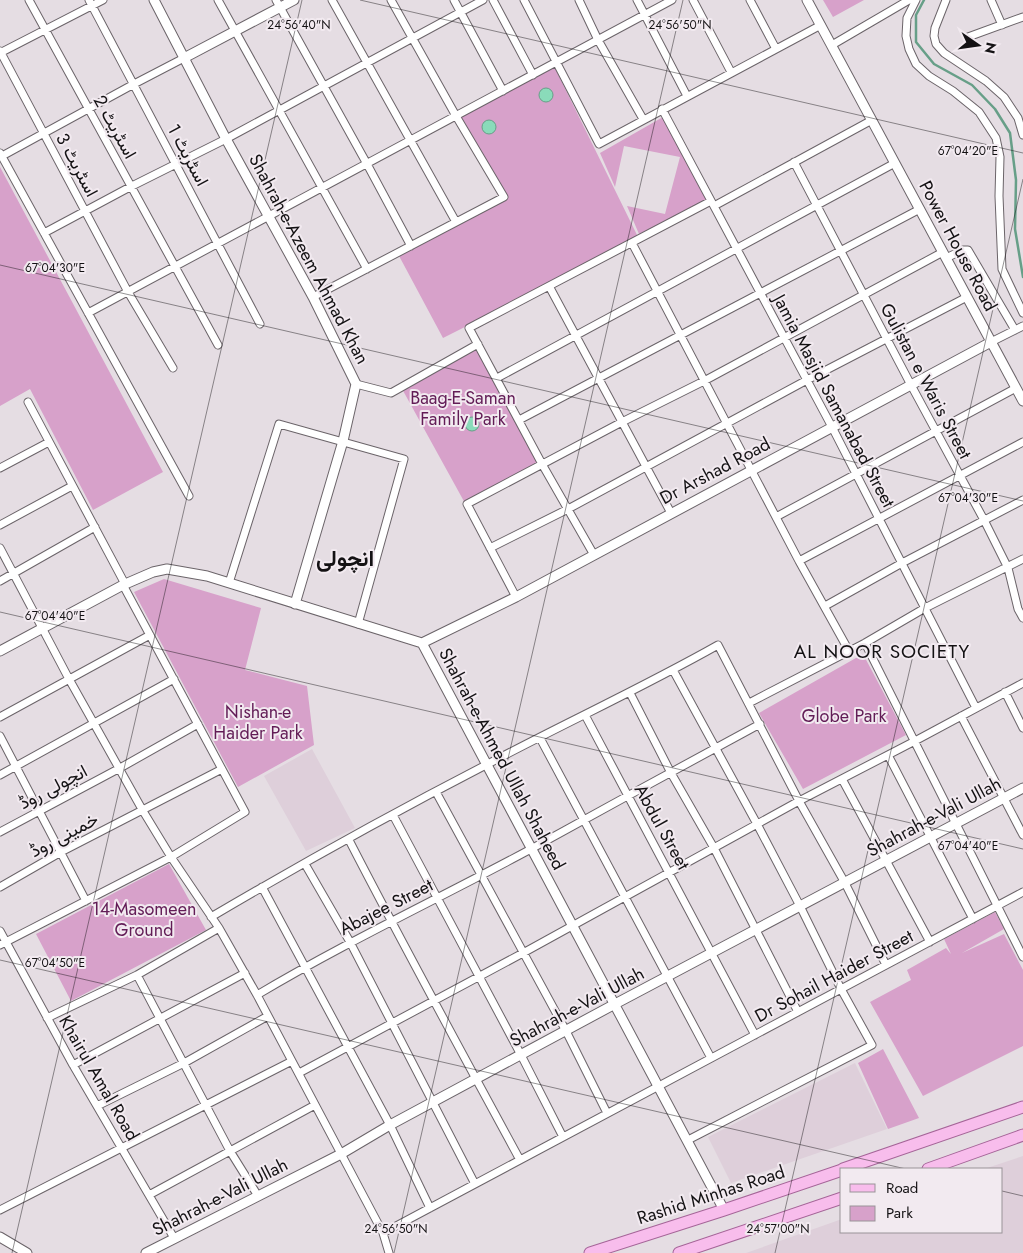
<svg xmlns="http://www.w3.org/2000/svg" width="1023" height="1253" font-family="Jost,Vazirmatn,sans-serif">
  <style>
    .built { fill: #decfda }
    .green { fill: #d7a1ca }
    .water { fill: #8adbba; stroke: #679f88 }
    .lines { fill: none; stroke-linecap: round; stroke-linejoin: round }
    .stream { stroke: #679f88; stroke-width: 2.5 }
    .minor-casing { stroke: #6b6469; stroke-width: 9 }
    .tertiary-casing { stroke: #6b6469; stroke-width: 11 }
    .primary-casing { stroke: #a56598; stroke-width: 13 }
    .minor { stroke: #fff; stroke-width: 7 }
    .tertiary { stroke: #fff; stroke-width: 9 }
    .primary { stroke: #f8bdec; stroke-width: 11 }
    .ticks { fill: none; stroke: #141214; stroke-width: 1; stroke-opacity: 0.45 }
    .labels { text-anchor: middle; stroke-width: 4; stroke-linejoin: round; paint-order: stroke }
    .street-label { font-size: 18px; fill: #141214; stroke: #f2eaf0 }
    .park-label { font-size: 18px; fill: #621c56; stroke: #f2eaf0 }
    .neighbourhood-label { font-size: 19px; letter-spacing: 1px; fill: #141214; stroke: #f2eaf0 }
    .district-label { font-size: 22px; font-weight: bold; fill: #141214; stroke: #f2eaf0 }
    .ticks-label { font-size: 12px; text-anchor: middle; fill: #141214; stroke: #f2eaf0; stroke-width: 4; stroke-linejoin: round; paint-order: stroke }
  </style>
  <rect width="100%" height="100%" fill="#e5dde3"/>
  <path class="built" d="M312,749l43,79 -49,23 -42,-75z
    M855,1063l32,66 -156,54 -23,-46z
    M1023,1156v97h-277l96,-34v13h160v-63h-18z"/>
  <path class="green" d="M823,0h41l-31,17z
    M554,66l85,173 -196,99 -45,-84 106,-57 -48,-81z
    M663,117l45,83 -69,34 -12,-28 38,8 15,-57 -56,-11 -9,41 -15,-34z
    M0,167l163,305 -70,38 -63,-121 -30,17z
    M478,344l64,120 -76,41 -65,-118z
    M164,579l97,29 -16,62 62,16 7,59 -76,42 -104,-195z
    M863,654l43,81 -103,54 -44,-76z
    M169,864l37,66 -135,71 -35,-67z
    M995,912l9,17 -42,24 42,-19 19,36v76l-100,50 -53,-94 41,-22 -4,-10 39,-22 5,6 -7,-15z
    M883,1049l36,69 -31,11 -30,-66z"/>
  <path class="water" d="M539 95a7 7 0 1 1 14 0a7 7 0 1 1-14 0Z
    M482 127a7 7 0 1 1 14 0a7 7 0 1 1-14 0Z
    M465 424a7 7 0 1 1 14 0a7 7 0 1 1-14 0Z"/>
  <g class="lines">
    <path class="stream" d="M924,0l-8,15v27l18,22 38,21 23,24 15,24 6,47 -1,49 8,48"/>
    <defs>
      <path id="minor" d="M29,0l189,345
        M89,0l171,324
        M218,0l149,269
        M276,0l91,164 44,82
        M332,0l124,222
        M454,0l49,91
        M493,0l40,75
        M524,0l75,144 222,-119
        M579,0l19,40 45,79
        M637,0l50,96
        M693,0l38,72
        M750,0l26,49
        M916,0l-9,18 -1,18 3,13 7,15 13,12 24,15 26,21 17,26 4,19 -1,39 3,73 21,44
        M946,0l-11,28 -1,8 2,8 8,9 42,28 18,16 14,21 5,17
        M991,0l11,25
        M968,37l55,-20
        M832,45l77,-45
        M0,51l128,241 45,76
        M0,53l103,-53
        M662,109l170,318 144,281
        M0,153l189,343
        M2,156l132,-72 50,-26
        M794,162l117,223 73,135 24,48 10,41 5,9
        M714,206l158,-86
        M44,233l86,-46 96,-48 257,-139
        M632,243l167,318 50,90
        M946,258l17,-8h5l47,80
        M549,286l122,227
        M313,297l191,-100 -48,-81 -65,-116
        M88,313l584,-313
        M991,342l32,-16
        M497,378l398,-215
        M356,384l35,9 87,-49
        M28,402l97,182
        M519,420l401,-211
        M0,468l49,-26
        M776,517l240,-129
        M0,525l72,-39
        M0,548l69,131 74,132 28,46 48,71 38,67 126,238 6,20
        M490,548l78,-39 239,-129 160,-83
        M594,555l-52,-91 -73,-136 242,-127
        M799,561l224,-119
        M0,581l95,-54
        M229,583l50,-159 125,35 -46,165
        M516,597l-49,-93 155,-82 82,-41 239,-129
        M825,606l77,-43 121,-63
        M865,643l158,314
        M673,670l84,154 43,82 41,83 31,56 -184,95
        M1005,692l18,36
        M630,693l41,80 43,75 84,164
        M749,703l116,-60 60,-35 98,-49
        M585,715l170,320
        M961,716l62,119
        M0,717l150,-82
        M0,736l86,165
        M540,738l171,320
        M888,755l85,164
        M0,775l174,-96
        M842,779l88,163
        M436,792l130,239 41,82
        M393,815l128,240 42,82
        M0,832l120,-64 78,-44
        M349,840c55,107 113,213 171,320
        M305,864l45,78 125,242
        M0,887l61,-35 161,-83
        M262,887l128,238 40,83
        M211,917c90,-53 182,-104 275,-152 77,-41 156,-77 232,-120l81,156 46,82 41,82
        M0,931l73,134 101,173
        M0,945l171,-88 74,-45 -122,-227
        M137,975l93,176 28,45
        M257,995c89,-53 183,-97 274,-146 76,-42 153,-84 229,-125
        M47,1018l90,-43 82,-47
        M73,1065l172,-92
        M299,1073l224,-120 276,-152 114,-59 110,-59
        M97,1106l87,-43 84,-47
        M149,1195l166,-90
        M0,1210l292,-149
        M383,1233l640,-341"/>
      <path id="tertiary" d="M154,0l72,139 87,158 43,87 -13,57 -48,163
        M807,0l216,401
        M184,58l110,-58
        M422,643l94,-46 475,-255
        M0,651l123,-66 30,-13 14,-3 40,7 215,67 302,567
        M0,1237l27,16
        M146,1253l195,-99 49,-29 225,-121 408,-216"/>
      <path id="primary" d="M843,1169l180,-62
        M928,1169l95,-34
        M590,1253l134,-43 118,-40
        M679,1253l163,-55"/>
    </defs>
    <use href="#minor" class="minor-casing"/>
    <use href="#tertiary" class="tertiary-casing"/>
    <use href="#primary" class="primary-casing"/>
    <use href="#minor" class="minor"/>
    <use href="#tertiary" class="tertiary"/>
    <use href="#primary" class="primary"/>
  </g>
  <path class="ticks" d="M360,0l663,153M0,265l1023,236M0,612l1023,237M0,960l906,209M1002,1191l21,5M12,1253l290,-1253M394,1253l289,-1253M775,1253l248,-1074"/>
  <g class="labels">
    <g class="street-label">
      <text transform="translate(115 127) rotate(61)" y="6">اسٹریٹ 2</text>
      <text transform="translate(188 155) rotate(62)" y="6">اسٹریٹ 1</text>
      <text transform="translate(77 165) rotate(62)" y="6">اسٹریٹ 3</text>
      <text transform="translate(958 246) rotate(62)" y="6">Power House Road</text>
      <text transform="translate(309 259) rotate(62)" y="6">Shahrah-e-Azeem Ahmad Khan</text>
      <text transform="translate(926 381) rotate(62)" y="6">Gulistan e Waris Street</text>
      <text transform="translate(834 401) rotate(62)" y="6">Jamia Masjid Samanabad Street</text>
      <text transform="translate(715 471) rotate(-28)" y="6">Dr Arshad Road</text>
      <text transform="translate(502 759) rotate(62)" y="6">Shahrah-e-Ahmed Ullah Shaheed</text>
      <text transform="translate(53 787) rotate(-28)" y="6">انچولی روڈ</text>
      <text transform="translate(934 817) rotate(-28)" y="6">Shahrah-e-Vali Ullah</text>
      <text transform="translate(662 827) rotate(61)" y="6">Abdul Street</text>
      <text transform="translate(64 835) rotate(-28)" y="6">خمینی روڈ</text>
      <text transform="translate(386 907) rotate(-27)" y="6">Abajee Street</text>
      <text transform="translate(834 976) rotate(-28)" y="6">Dr Sohail Haider Street</text>
      <text transform="translate(577 1007) rotate(-28)" y="6">Shahrah-e-Vali Ullah</text>
      <text transform="translate(99 1078) rotate(60)" y="6">Khairul Amal Road</text>
      <text transform="translate(711 1195) rotate(-18)" y="6">Rashid Minhas Road</text>
      <text transform="translate(220 1197) rotate(-27)" y="6">Shahrah-e-Vali Ullah</text>
    </g>
    <g class="park-label">
      <text x="463" y="404">Baag-E-Saman<tspan x="463" dy="21">Family Park</tspan></text>
      <text x="258" y="718">Nishan-e<tspan x="258" dy="21">Haider Park</tspan></text>
      <text x="844" y="722">Globe Park</text>
      <text x="144" y="915">14-Masomeen<tspan x="144" dy="21">Ground</tspan></text>
    </g>
    <g class="neighbourhood-label">
      <text x="882" y="658">AL NOOR SOCIETY</text>
    </g>
    <g class="district-label">
      <text x="345" y="566">انچولی</text>
    </g>
  </g>
  <g class="ticks-label">
    <text x="299" y="29">24°56'40"N</text>
    <text x="680" y="29">24°56'50"N</text>
    <text x="968" y="155">67°04'20"E</text>
    <text x="55" y="272">67°04'30"E</text>
    <text x="968" y="502">67°04'30"E</text>
    <text x="55" y="620">67°04'40"E</text>
    <text x="968" y="850">67°04'40"E</text>
    <text x="55" y="967">67°04'50"E</text>
    <text x="396" y="1233">24°56'50"N</text>
    <text x="778" y="1233">24°57'00"N</text>
  </g>
  <rect x="840" y="1168" width="162" height="65" fill="#f2eaf0" stroke="#999498"/>
  <rect x="850" y="1184" width="25" height="8" fill="#f8bdec" stroke="#999498"/>
  <text x="886" y="1193" font-size="15" fill="#141214">Road</text>
  <rect x="850" y="1206" width="25" height="15" fill="#d7a1ca" stroke="#999498"/>
  <text x="886" y="1218" font-size="15" fill="#141214">Park</text>
  <g transform="translate(978 45) rotate(103)" stroke="#f2eaf0" stroke-width="4" paint-order="stroke">
  <path d="M0-4L9 19L0 12L-9 19Z" fill="#141214"/>
  <text y="-8" font-size="14" font-weight="bold" text-anchor="middle" fill="#141214">N</text>
  </g>
</svg>
